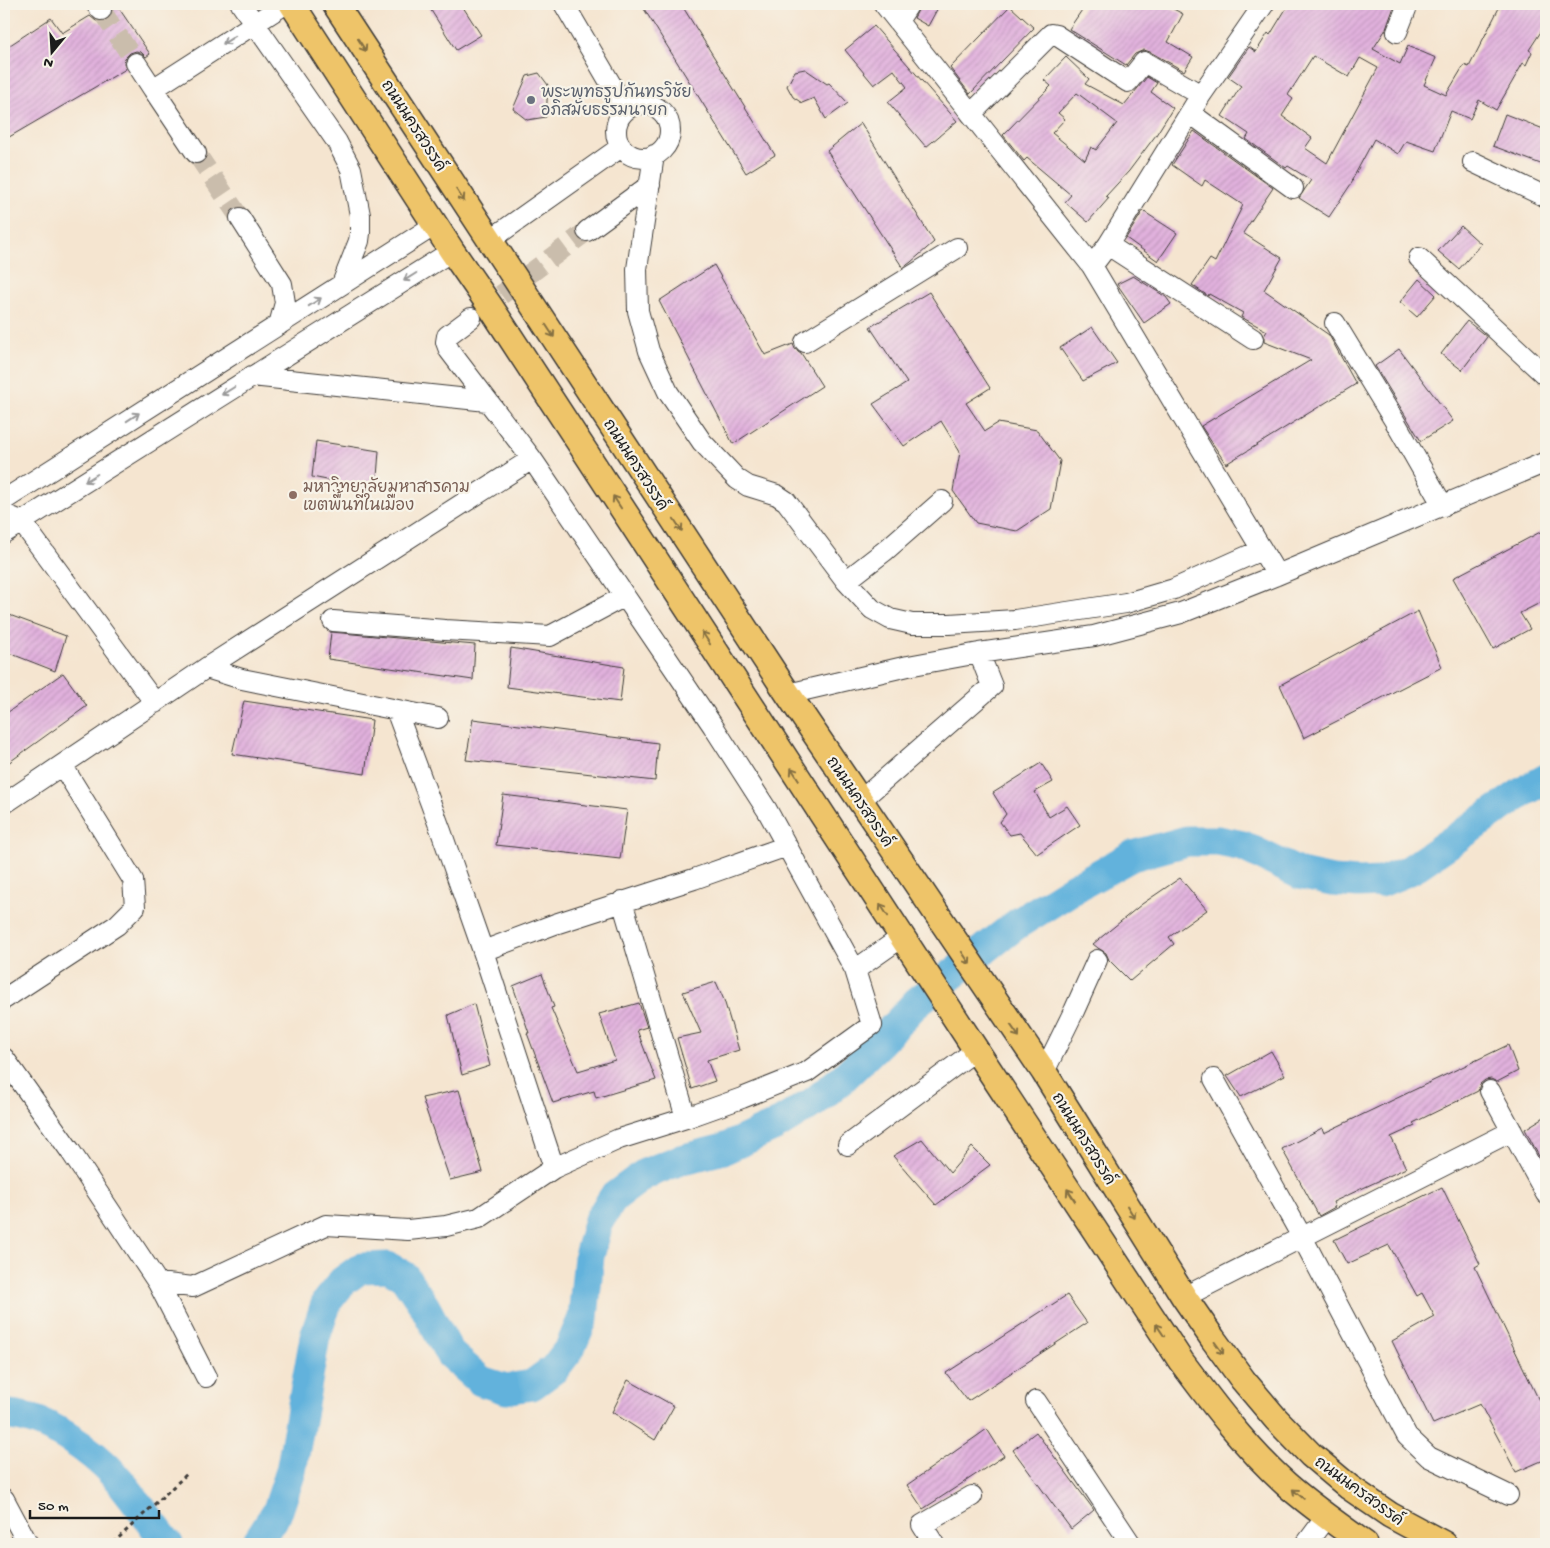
<svg xmlns="http://www.w3.org/2000/svg" width="1550" height="1548" font-family="'Gochi Hand','Playpen Sans Thai',sans-serif">
  <style>
    .lines { fill: none; stroke-linecap: round; stroke-linejoin: round }
    .river { stroke: #62b2dc; stroke-width: 31 }
    .building { fill: url(#building-hatch); fill-rule: evenodd }
    .minor-tunnel { stroke: #cabdac; stroke-width: 20; stroke-dasharray: 20 10; stroke-linecap: butt }
    .minor-casing { stroke: #3d3a37; stroke-width: 22 }
    .major-casing { stroke: #3d3a37; stroke-width: 28 }
    .path { stroke: #3d3a37; stroke-width: 3; stroke-dasharray: 4 4; stroke-linecap: butt }
    .minor { stroke: #fff; stroke-width: 20 }
    .major { stroke: #eec469; stroke-width: 25 }
    .oneway { stroke: #999 }
    .oneway2 { stroke: #857042 }
    .worship-dot { fill: #6b7280; stroke: #f7f3e8; stroke-width: 2 }
    .education-dot { fill: #8d6e63; stroke: #f7f3e8; stroke-width: 2 }
    .labels { text-anchor: middle; stroke-width: 4.5; stroke-linejoin: round; paint-order: stroke }
    .worship-label { font-size: 16px; fill: #5b616d; stroke: #f7f3e8; text-anchor: start }
    .street-label { font-size: 16px; fill: #1c1c1c; stroke: #f7f3e8 }
    .education-label { font-size: 16px; fill: #785e54; stroke: #f7f3e8; text-anchor: start }
  </style>
  <defs>
    <pattern id="building-hatch" width="6" height="6" patternUnits="userSpaceOnUse" patternTransform="scale(1.25)"><rect width="6" height="6" fill="#e1b1dd"/><path d="M-1 1l2-2M0 6l6-6M5 7l2-2" fill="none" stroke="#c098bd"/></pattern>
  </defs>
  <rect width="100%" height="100%" fill="#f7f3e8"/>
  <filter id="ink" filterUnits="userSpaceOnUse"><feTurbulence type="fractalNoise" baseFrequency=".02" numOctaves="2"/><feDisplacementMap in="SourceGraphic" scale="10" xChannelSelector="R" yChannelSelector="G"/><feConvolveMatrix kernelMatrix="1 2 1 2 8 2 1 2 1" color-interpolation-filters="sRGB"/></filter>
  <filter id="wash" filterUnits="userSpaceOnUse"><feTurbulence type="fractalNoise" baseFrequency=".0096" numOctaves="4" result="noise"/><feDisplacementMap in="SourceGraphic" scale="20" xChannelSelector="R" yChannelSelector="G"/><feGaussianBlur stdDeviation="1.12" result="paint"/><feColorMatrix in="noise" values="0 0 0 0 0 0 0 0 0 0 0 0 0 0 0 0 0 1.4 0 .05"/><feComposite in="paint" operator="in"/></filter>
  <g filter="url(#wash)">
    <rect width="100%" height="100%" fill="#f5e5d0"/>
    <g class="lines">
      <path class="river" d="M4,1415c38,-1 90,36 115,65 17,20 32,43 49,64
        M256,1544l22,-34 13,-39 24,-134 12,-36 16,-20 18,-13 27,-1 16,9 21,31 25,47 31,27 25,8 26,-4 22,-16 16,-21 13,-30 6,-62 10,-36 15,-23 31,-23 35,-14 44,-11 51,-23 39,-24 28,-23 38,-37 37,-40 100,-78 59,-37 56,-31 55,-15h31l25,5 57,28 32,7 26,2 23,-1 29,-12 113,-78 23,-13"/>
    </g>
    <g id="blocks">
      <path class="building" d="M111,4h5l34,50 -4,3 -5,-5 -5,-1 -6,2 -5,5 -1,5 2,6 -122,71v-91l47,-31 11,15 28,-17 6,5 7,1 5,-3 4,-4 1,-7z
        M427,4h34l20,31 -25,15z
        M641,4h40l94,151 -29,18z
        M921,4h19l-12,22 -14,-8z
        M1086,4h78l19,10 -15,28 25,15 -9,14 -34,-19 -6,-2 -9,4 -9,11 -57,-36z
        M1289,4h106l-9,25 -13,20 27,15 8,-18 28,12 -12,27 22,10 18,-30 5,2 32,-63h45v20l-17,26 3,2 -6,13 -3,-2 -27,47 -17,-10 -9,19 -19,-8 -16,40 -29,-10 -8,13 -24,-15 -22,41 1,1 -24,36 -30,-19 12,-18 -23,-14 -2,2 -40,-29 3,-5 -27,-18 19,-30 -13,-9 21,-30 7,5 12,-19 2,2zM1313,56l36,21 11,-19 18,10 -51,95 -22,-15 7,-10 -30,-22 11,-17 -5,-4z
        M1010,6l24,22 -64,66 -20,-26z
        M874,26l83,95 -31,26 -38,-45 19,-15 -13,-17 -20,15 -29,-35z
        M1066,57l23,22 -4,5 39,21 23,-28 10,6 -6,9 22,16 -17,27 -27,36 -23,25 3,2 -21,24 -23,-20 6,-7 -44,-37 -3,3 -21,-26 48,-49 -7,-6zM1077,93l40,30 -21,27 -5,-3 -6,13 -33,-27 13,-14 -7,-6z
        M805,69l22,15 2,-1 19,20 -22,16 -12,-21 -12,5 -9,-6 -6,-11 8,-15z
        M539,73l9,12 -2,32 -19,3 -14,-11 14,-33z
        M1505,114l41,16v36l-53,-20z
        M861,123l73,119 -23,20 -8,6 -76,-117z
        M1194,131l79,57 -30,45 39,25 -18,32 65,45 27,49 -130,80 -25,-38 110,-66 -47,-18v-6l3,-5 -26,-14 2,-4 -34,-19 -1,2 -16,-11 18,-26 5,3 28,-57 -38,-25 -3,6 -30,-21z
        M1143,211l34,22 -19,28 -32,-23z
        M1461,226l20,18 -22,25 -21,-18z
        M714,265l51,90 28,-11 2,5 6,4 21,33 -89,58 -74,-143z
        M1133,276l33,21 5,7 -27,19 -27,-39z
        M1419,279l17,16 -19,22 -17,-15z
        M929,292l61,96 -24,15 19,28 13,-8 39,7 23,31 -9,48 -34,22 -41,-8 -23,-32 7,-39 -19,-31 -37,25 -31,-42 34,-21 -37,-56z
        M1467,321l20,16 -25,33 -21,-16z
        M1092,327l25,36 -34,18 -23,-33z
        M1399,349l54,72 -32,20 -46,-75z
        M316,441l63,10 -3,39 -64,-13z
        M1546,529v71l-26,13 10,16 -37,20 -40,-71z
        M1418,611l24,56 -138,71 -24,-53z
        M4,613l62,23 -11,35 -51,-20z
        M331,632l144,13 -2,35 -145,-21z
        M511,648l113,19 -4,35 -113,-15z
        M63,673l24,33 -83,60v-51z
        M244,701l128,19 -7,54 -133,-20z
        M473,719l185,24 -3,38 -189,-21z
        M1041,763l12,19 -18,10 14,25 18,-11 13,19 -43,29 -17,-21 -10,2 -10,-13 6,-8 -13,-21z
        M503,795l124,15 -7,49 -124,-14z
        M1180,878l27,32 -38,27 5,7 -44,37 -21,-21 -3,-7 -8,-5 -5,-4 49,-40z
        M542,974l12,33 -3,1 27,63 37,-11 -16,-46 40,-11 8,24 -10,3 19,50 -60,18 -2,-7 -41,12 -26,-70h2l-16,-47z
        M716,982l8,18 15,50 -32,10 8,21 -23,8 -15,-51 24,-5 -18,-41z
        M474,1004l16,62 -28,9 -14,-60z
        M1508,1045l10,26 -21,11 -6,-3 -6,1 -5,4 -2,7 -65,32 2,3 -24,11 15,31 -73,34 2,5 -16,9 -37,-67 40,-21 2,5z
        M1271,1051l14,24 -44,22 -14,-21z
        M459,1090l24,82 -33,8 -28,-82z
        M1546,1116v54l-21,-41z
        M922,1139l28,34 22,-26 18,18 -54,40 -43,-49z
        M1442,1187l38,77 -5,3 71,148v44l-30,13 -36,-68 -47,20 -41,-83 43,-24 -13,-24 -5,3 -28,-51 -42,19 -13,-24z
        M1067,1295l20,28 -119,78 -22,-28z
        M628,1380l46,26 -19,34 -43,-28z
        M987,1429l17,27 -81,53 -16,-24z
        M1036,1432l58,78 -23,19 -58,-79z"/>
    </g>
  </g>
  <g filter="url(#ink)">
    <use href="#blocks" fill-opacity="0" stroke="#3d3a37" stroke-width="1"/>
    <g class="lines">
      <path class="minor-tunnel" d="M101,10l35,53
        M196,153l44,65
        M477,313l110,-82"/>
      <defs>
        <path id="minor" d="M96,4l5,6
          M241,4l96,138 14,27 9,46v18l-1,8 -17,43
          M564,4l62,106
          M884,4l208,262 16,-21 93,-150 63,-91
          M898,21l11,-17
          M1397,32l11,-28
          M136,63l17,26 132,-85
          M153,89l43,64
          M616 131a27 27 0 1 1 54 0a27 27 0 1 1-54 0Z
          M1190,113l103,75
          M971,114l80,-80 5,1 72,47 16,-20 57,33
          M654,155l-17,114 1,42 11,40 19,41 34,50 35,37 11,7 29,9 9,6 60,80 26,28 18,10 22,5h37l66,-4 111,-17 48,-14 87,-39
          M1473,162l73,35
          M240,218l42,66 3,19 -6,22
          M587,231l63,-46
          M490,240l131,-93
          M1108,245l145,94
          M1419,258l127,118
          M1092,266l185,309
          M471,318l-24,18 -1,6 3,8 83,109 181,267 54,84 88,160
          M1335,323l59,97 49,86
          M805,342l152,-94
          M252,376l235,25
          M4,500l431,-275
          M4,514l17,7 134,182
          M4,533l448,-282
          M846,581l40,-31 56,-49
          M333,621l112,9 105,6 75,-40
          M206,668l36,11 196,39
          M788,694l120,-28 71,-13 115,-17 87,-23 96,-38 269,-113
          M396,710l45,121 42,120
          M861,800l131,-114 -13,-33
          M4,804l202,-136 326,-209
          M622,901l64,217
          M4,999l113,-74 18,-18 -2,-27 -71,-115
          M4,1058l67,94 87,131 35,4 133,-62 82,5 38,-4 33,-8 75,-50 65,-29 67,-21 56,-20 65,-26 65,-47 -17,-55 47,-33
          M1044,1072l30,-61 23,-51
          M1214,1079l88,158 105,199 22,21 79,38
          M1490,1091l56,103
          M848,1145l128,-95
          M554,1168l-71,-217 72,-27 139,-45 93,-33
          M158,1283l48,94
          M1184,1297l328,-166
          M1036,1401l95,143
          M4,1499l24,45
          M934,1544l-12,-19 50,-29
          M1306,1544l20,-27"/>
        <path id="major" d="M292,4l160,247 38,55 486,744 205,311c32,43 65,87 105,123 25,22 52,41 79,60
          M335,4l453,690 256,378 140,225 29,42 30,41 33,39 35,36 38,32 41,28 54,29"/>
      </defs>
      <use href="#minor" class="minor-casing"/>
      <use href="#major" class="major-casing"/>
      <path class="path" d="M113,1543l75,-70"/>
      <use href="#minor" class="minor"/>
      <use href="#major" class="major"/>
    </g>
    <defs><path id="oneway-shaft" d="M-6 0H5M1.5-3L5.5 0L1.5 3" fill="none" stroke-width="1.6" stroke-linecap="round" stroke-linejoin="round" transform="scale(1.25)"/></defs>
    <g class="oneway">
      <use href="#oneway-shaft" transform="translate(229 40) rotate(147)"/>
      <use href="#oneway-shaft" transform="translate(410 277) rotate(148)"/>
      <use href="#oneway-shaft" transform="translate(315 302) rotate(-33)"/>
      <use href="#oneway-shaft" transform="translate(228 391) rotate(148)"/>
      <use href="#oneway-shaft" transform="translate(133 417) rotate(-33)"/>
      <use href="#oneway-shaft" transform="translate(91 478) rotate(148)"/>
    </g>
    <g class="oneway2">
      <use href="#oneway-shaft" transform="translate(362 45) rotate(57)"/>
      <use href="#oneway-shaft" transform="translate(460 195) rotate(57)"/>
      <use href="#oneway-shaft" transform="translate(550 331) rotate(57)"/>
      <use href="#oneway-shaft" transform="translate(617 502) rotate(-123)"/>
      <use href="#oneway-shaft" transform="translate(678 525) rotate(57)"/>
      <use href="#oneway-shaft" transform="translate(706 638) rotate(-123)"/>
      <use href="#oneway-shaft" transform="translate(795 774) rotate(-123)"/>
      <use href="#oneway-shaft" transform="translate(884 910) rotate(-123)"/>
      <use href="#oneway-shaft" transform="translate(966 958) rotate(56)"/>
      <use href="#oneway-shaft" transform="translate(1015 1031) rotate(55)"/>
      <use href="#oneway-shaft" transform="translate(1071 1195) rotate(-123)"/>
      <use href="#oneway-shaft" transform="translate(1131 1212) rotate(58)"/>
      <use href="#oneway-shaft" transform="translate(1160 1330) rotate(-124)"/>
      <use href="#oneway-shaft" transform="translate(1219 1348) rotate(54)"/>
      <use href="#oneway-shaft" transform="translate(1298 1494) rotate(-140)"/>
    </g>
  </g>
  <circle class="worship-dot" cx="531" cy="100" r="5"/>
  <circle class="education-dot" cx="293" cy="495" r="5"/>
  <g class="labels">
    <g class="worship-label">
      <text x="541" y="97">พระพุทธรูปกันทรวิชัย<tspan x="541" dy="18">อภิสมัยธรรมนายก</tspan></text>
    </g>
    <g class="street-label">
      <text transform="translate(415 125) rotate(57)" y="6">ถนนนครสวรรค์</text>
      <text transform="translate(637 464) rotate(57)" y="6">ถนนนครสวรรค์</text>
      <text transform="translate(861 801) rotate(56)" y="6">ถนนนครสวรรค์</text>
      <text transform="translate(1085 1138) rotate(58)" y="6">ถนนนครสวรรค์</text>
      <text transform="translate(1360 1490) rotate(36)" y="6">ถนนนครสวรรค์</text>
    </g>
    <g class="education-label">
      <text x="303" y="492">มหาวิทยาลัยมหาสารคาม<tspan x="303" dy="18">เขตพื้นที่ในเมือง</tspan></text>
    </g>
  </g>
  <rect width="1550" height="1548" fill="none" stroke="#f7f3e8" stroke-width="20"/>
  <g transform="translate(52 52) rotate(198)" stroke="#f7f3e8" stroke-width="4" paint-order="stroke">
  <path d="M0-4L9 19L0 12L-9 19Z" fill="#1c1c1c"/>
  <text y="-8" font-size="14" font-weight="bold" text-anchor="middle" fill="#1c1c1c">N</text>
  </g>
  <path d="M30 1510v8h129v-8" fill="none" stroke="#1c1c1c" stroke-width="2.5"/>
  <text x="38" y="1510" font-size="15" fill="#1c1c1c" stroke="#f7f3e8" stroke-width="4" paint-order="stroke">50 m</text>
</svg>
